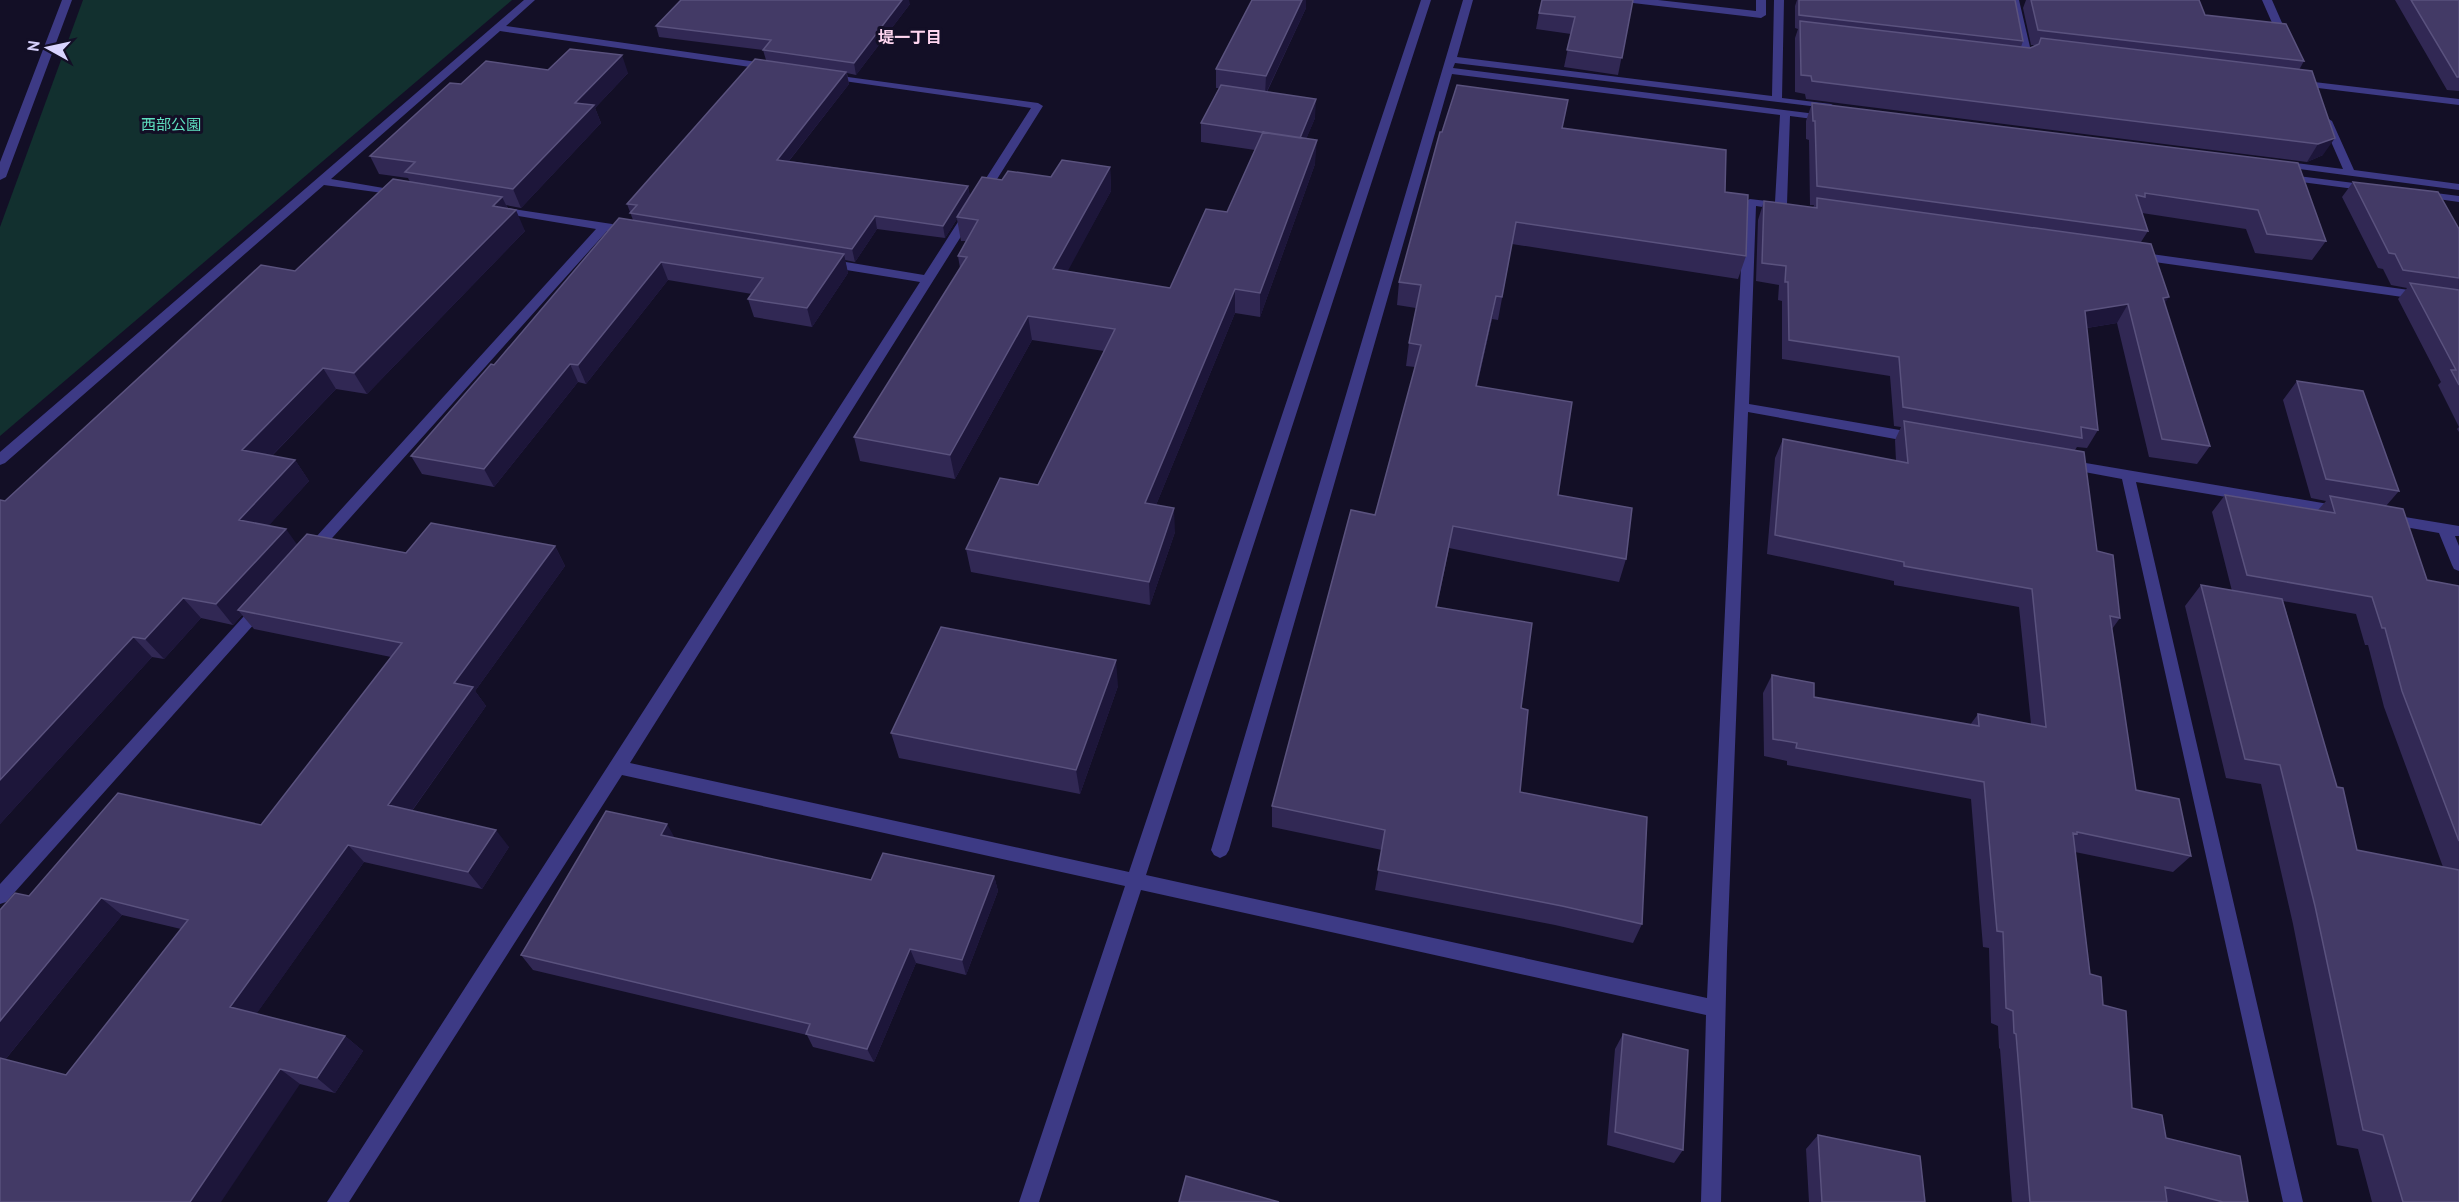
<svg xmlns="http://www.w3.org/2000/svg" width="2459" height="1202" font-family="'PT Sans','Noto Sans JP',sans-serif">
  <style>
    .green { fill: #12302f }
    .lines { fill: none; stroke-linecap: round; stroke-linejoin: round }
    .minor { fill: #3d3a85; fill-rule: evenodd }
    .wall { fill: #312854; fill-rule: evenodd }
    .shaded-wall { fill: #1d163a }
    .building { fill: #433a66; stroke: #5a527e; stroke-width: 1.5 }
    .labels { text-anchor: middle; stroke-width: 6; stroke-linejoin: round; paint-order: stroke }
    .far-park-label { font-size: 15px; fill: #5fe0c0; stroke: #130f26 }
    .far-neighbourhood-label { font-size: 16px; font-weight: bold; fill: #ffd6f0; stroke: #130f26 }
  </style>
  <rect width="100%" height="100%" fill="#130f26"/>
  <path class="green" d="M83,0h429l-512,436v-209z"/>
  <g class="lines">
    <path class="minor" d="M62,0h10l-66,177 -6,3v-18z
      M524,0h11l-29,26 265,38 5,3 -5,3 -271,-39 -169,148 70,12 6,3 -2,2 -81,-11 -319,278 -5,2v-13z
      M1421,0h10l-285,875 561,123 37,-796 6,-3 25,3 5,-87 -328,-41 -223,776 -3,5 -6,3 -6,-3 -3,-5 252,-850h10l-16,57 315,39 2,-96h10l-2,98 49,6 5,3 -1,2 -380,-46 -2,5 379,48 1,2 -5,3 -38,-5 -3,88 3,3 -6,3 -28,-4 -7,198 168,29 7,5 -7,5 -169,-31 -21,540 -6,250h-20l5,-187 -565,-125 -102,312h-20l106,-316 -503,-111 -273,427h-22l593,-920 -92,-15 -6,-4 6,-4 96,16 107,-167 -201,-29 -4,-1v-4l212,29 5,3 -413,657 499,109z
      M1628,0h30l98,11v-11h10v15l-5,3 -128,-15z
      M2009,0h10l11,47 18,3v4l-27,-3z
      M2262,0h10l18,41 -1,2 -9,-2z
      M2297,80l162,19v6l-166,-20 -1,-2z
      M2327,118l5,3 22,49 105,14v6l-183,-24 -2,-2 6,-3 63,8 -21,-48z
      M2283,174l87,11 6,3 -6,3 -91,-12v-4z
      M2420,191l39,5v6l-43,-6 -2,-2z
      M499,207l113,17 6,4 -2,2 -9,1 -291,325h-10l-2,-4 2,-4 290,-319 -101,-17 -2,-2z
      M2137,252l322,45v8l-326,-46 -2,-3z
      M2068,460l272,46 7,5 -7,5 -204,-34 167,720h-20l-161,-723 -59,-11 -2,-3 2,-3z
      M2387,514l72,12v10h-4l4,10v25l-5,-2 -2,-4 -13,-32 -57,-10 -2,-4z
      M260,602l5,2 3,4 -3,4 -259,290 -6,2v-20l255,-280z"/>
  </g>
  <path class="wall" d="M1252,0h54v8l-39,84 48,26 -9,21 9,25 -55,153 -25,-4 -79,192 19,27 -25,73 -179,-33 -5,-23 72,-64 66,-134 -72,-11 -77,139 -95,-18 -6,-24 106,-169 -2,-12 8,-15h-5l-4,-22 -12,19 -68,-9 -22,33 -10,-2 3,13 -36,54 -58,-10 -6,-18 4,-5 -84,-14 -82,104 -8,-2 -84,105 -72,-13 -11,-18 83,-91 139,-145 -6,-16 139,-144 -3,-10 -104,-13 -3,-11 254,-22 -54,71 -9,-2 2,11 -60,77 179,25 2,11 32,-17 49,-3 59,-10 1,24 -44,80 103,17 57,-76 28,-62 -54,-8v-19l18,-35h-3v-19z
    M1633,0l-15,75 -54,-8 7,-33 -35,-5 3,-16z
    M1797,0h218l8,41 -2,6 9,1 5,-3h-4l-8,-37 3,-8h173l6,15 99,46 -5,9 24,85 -16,7 -501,-63 -1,-5 -10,-2v-54l3,-9 -3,-1v-22z
    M2395,0h64v91l-12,-1z
    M548,70l80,3 -33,35 6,15 -80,85 -15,-3 2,3 17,23 -158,163 -31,-5 -64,67 23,4 14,21 -41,45 30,19 108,8 149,-7 10,20 -90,125 11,15 -74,105 97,36 -27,42 -118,-27 -108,152 89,22 18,15 -28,42 -35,-9 -300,118v-292l29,-14 232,-71 130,-168 -137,-28 -12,-14 -9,10 -32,-7 -37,41 -12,-2 -152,167 5,-323 290,-230 115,-89 -2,-4 -29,-4 -9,-18 91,-72zM122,915l59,14 -115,146 -61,-15z
    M1812,103l486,60 28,78 -14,19 -57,-7 -9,-24 -104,-16 6,18 -7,11 24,62 45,142 -13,18 -48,-7 -32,-134 -30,5 11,102 -11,18 -10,-1 -2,3 22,101 23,67 -8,11 24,161 55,66 -18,16 -98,-20 15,122 13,31 29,103 34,30 82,64h-236l-12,-153 -1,-1 -1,-22 -7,-3 -2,-75 -6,-1 -12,-148 -184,-34v-4l-23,-5 -1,-63 9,-18 42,22 156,28 8,-11 53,10 -12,-117 -125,-22v-4l-127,-27 8,-96 8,-19 113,22 -1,-21 6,-13 -7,-1 -4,-50 -108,-17v-58l-4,-1 1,-15 -23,-4 2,-61 6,-19 49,7 1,-3h-4l-1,-65 -3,-1v-18z
    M1562,128l163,64 21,64 -8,23 -226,-35 -14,76 -6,-1 -15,67 81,109 68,64 -7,23 -170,-34 -12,59 84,101 -1,84 122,132 -9,19 -78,-18 -180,-35 7,-40 -110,-23v-21l103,-291 40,-148 -9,-1 3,-23 7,-35 -19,-3 2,-23z
    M2353,182l106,47v203l-2,-3 2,-2 -21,-42 3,-3 -43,-83 9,-11 -16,-3 -8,-16 -5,-1 -36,-71z
    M2297,381l102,110 -13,15 41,74 32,6v616h-87l-14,-53 -21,-4 -44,-221 -32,-140 -35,-6 -41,-172 16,-21 31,6 -20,-79 13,-17 93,15 8,-9 -15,-3 -28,-98zM2283,601l73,13 9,31h3l16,62 59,160 -86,-17 -20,-63z
    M1118,686l-38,108 -181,-36 -8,-25z
    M675,838l196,42 123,-4 4,15 -32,84 -50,-12 -42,99 -61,-15 -6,-12 -274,-65 -12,-15z
    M1623,1034l60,116 -9,13 -67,-18 8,-96z
    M1818,1135l107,67h-116l-3,-53z"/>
  <path class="shaded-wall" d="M902,0h7l1,4 -54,71 -2,-12z
    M1302,0h4v8l-41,87 1,-19z
    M622,55l6,18 -33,35 6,15 -80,85 -8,-19 62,-86z
    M846,72l3,12 -69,88 -3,-12z
    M1316,99l-1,19 -16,38 1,-18z
    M2335,138l-12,17 -16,7 11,-18z
    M1317,140l-2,24 -55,153v-24z
    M1110,167l1,24 -55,102 -3,-24z
    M968,186l2,13 -13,18v2l-12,19 -2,-12z
    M502,197l9,18 5,-5 9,21 -158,163 -13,-21 139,-167z
    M875,216l2,13 -22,33 -3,-13z
    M844,254l4,19 -36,54 -5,-19z
    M661,262l7,18 -82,104 -8,-19z
    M1235,289v24l-88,214 -2,-24z
    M1496,296l-4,23 -20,90 4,-23z
    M2169,297l-12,19 6,-18z
    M2128,304l-11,19 -43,7 11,-19z
    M1028,316l4,24 -77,139 -5,-24z
    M570,364l8,18 -84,105 -10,-18z
    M323,368l13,21 -79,82 -15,-21z
    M295,460l14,21 -54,60 -16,-21z
    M1174,508l1,24 -25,73 -1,-23z
    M286,529l15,21 -63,60 4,5 -9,10 -17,-21z
    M555,546l10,20 -90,125 11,15 -83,117 -15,-18 66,-122z
    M183,598l18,20 -37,41 -19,-20z
    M133,637l19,20 -152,167v-44z
    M1116,660l2,26 -38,108 -4,-24z
    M667,824l9,16 -15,-5z
    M496,830l13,17 -27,42 -14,-17z
    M348,845l16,17 -114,161 -20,-16z
    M994,876l4,15 -32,84 -4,-15z
    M101,898l21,17 -122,151v-45z
    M910,949l6,14 -42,99 -7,-13z
    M345,1036l18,15 -28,42 -18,-15z
    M280,1069l20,15 -79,118h-31z"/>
  <path class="building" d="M681,0h221l-48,63 -91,-13 8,-10 -115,-14z
    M1252,0h50l-36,76 -50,-7z
    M1542,0h91l-11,58 -55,-8 8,-33 -36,-4z
    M1799,0h216l8,41 -224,-26z
    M2031,0h168l6,15 81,9 18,37 -266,-31z
    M2411,0h48v77h-2z
    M1800,21l230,27 9,-4 2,-6 271,33 23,67 -17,6 -506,-63 -1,-5 -10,-1z
    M570,49l52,6 -47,48 19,2 -81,84 -108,-17 10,-10 -45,-6 80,-73 11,1 25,-23 62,9z
    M755,59l91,13 -69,88 191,26 -25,40 -68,-10 -23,33 -222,-36 7,-8 -10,-1z
    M1221,85l95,14 -16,39 -99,-15z
    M1457,85l111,15 -6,28 164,22 -1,42 23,3 -2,61 -230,-34 -14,75 -6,-1 -20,90 96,16 -14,93 74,13 -6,51 -173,-33 -17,81 96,16 -11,85 7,2 -8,82 127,25 -5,107 -80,-18 -184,-36 7,-40 -113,-24 79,-296 24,5 46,-170 -12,-2 12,-58 -22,-3 41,-150h2z
    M1812,103l486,60 28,78 -59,-7 -9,-24 -113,-17v4l-9,-2 12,36 -331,-45 -2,-65h-2z
    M1263,132l54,8 -57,153 -25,-4 -90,214 29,5 -25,74 -183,-33 34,-71 38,7 77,-156 -87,-13 -78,139 -96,-18 113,-180 -9,-1 20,-36 -21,-3 25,-40 20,3 6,-9 43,6 11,-17 48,7 -57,102 117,19 36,-79 21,3z
    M393,179l109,18 -9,9 23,4 -162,163 -31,-5 -81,82 53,10 -56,60 47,9 -70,75 -33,-6 -38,41 -12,-2 -133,143v-280l5,1 256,-236 34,6z
    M2353,182l85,10 21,37v49l-56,-8 -8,-16 -6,-1z
    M1817,198l334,46 18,53 -6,1 47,148 -48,-7 -34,-135 -43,7 13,119 -17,-3 1,11 -179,-31 -4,-50 -110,-17 -1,-58h-3l1,-16 -24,-3 2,-62 53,7z
    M619,218l225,36 -37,54 -59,-9 15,-21 -102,-16 -83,103 -8,-1 -86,105 -73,-13 80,-92 3,1z
    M2410,283l49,7v95l-8,-15h5z
    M2297,381l66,10 36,100 -73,-12z
    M1904,421l180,31 13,99 16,4 7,63 -10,-2 26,174 43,9 12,57 -114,-24v2l-4,-1 17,141 11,3 2,28 23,6 6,97 30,7 4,23 74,18 8,46h-25l-58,-15 2,15h-137l-14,-168 -2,-1 -1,-22 -7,-3 -3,-76 -6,-1 -13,-149 -188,-34 1,-5 -24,-4 -1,-64 42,8v14l165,29 -1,-12 68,13 -14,-138 -128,-23v-4l-129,-27 8,-96 125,24z
    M2225,495l110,18 -5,-17 73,13 24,71 32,6v255l-57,-150 -17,-63h-3l-10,-31 -125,-22z
    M431,523l124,23 -101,137 19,4 -85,118 108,25 -28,42 -120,-27 -118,162 115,29 -28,42 -37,-9 -90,133h-190v-144l66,17 122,-155 -87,-22 -101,123v-111l15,-17 14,3 89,-103 143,32 141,-182 -164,-33 69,-76 99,19z
    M2201,585l81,14 55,188 6,1 14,62 102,20v332h-56l-20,-67 -20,-5 -48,-224 -35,-141 -35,-6z
    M941,627l175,33 -40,110 -185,-37z
    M606,811l61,13 -6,11 210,45 12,-27 111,23 -32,84 -52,-11 -43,100 -61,-15 4,-10 -289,-69z
    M1623,1034l65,16 -5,100 -68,-18z
    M1818,1135l102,21 5,46h-103z
    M1186,1176l93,26h-100z"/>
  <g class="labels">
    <g class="far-park-label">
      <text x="171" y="130">西部公園</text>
    </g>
    <g class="far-neighbourhood-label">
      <text x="910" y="43">堤一丁目</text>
    </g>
  </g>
  <g transform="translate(48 48) rotate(278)" stroke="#130f26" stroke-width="4.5" paint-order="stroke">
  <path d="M0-4.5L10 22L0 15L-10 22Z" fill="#d9d4ff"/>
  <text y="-9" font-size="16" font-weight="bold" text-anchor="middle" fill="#d9d4ff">N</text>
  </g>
</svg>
